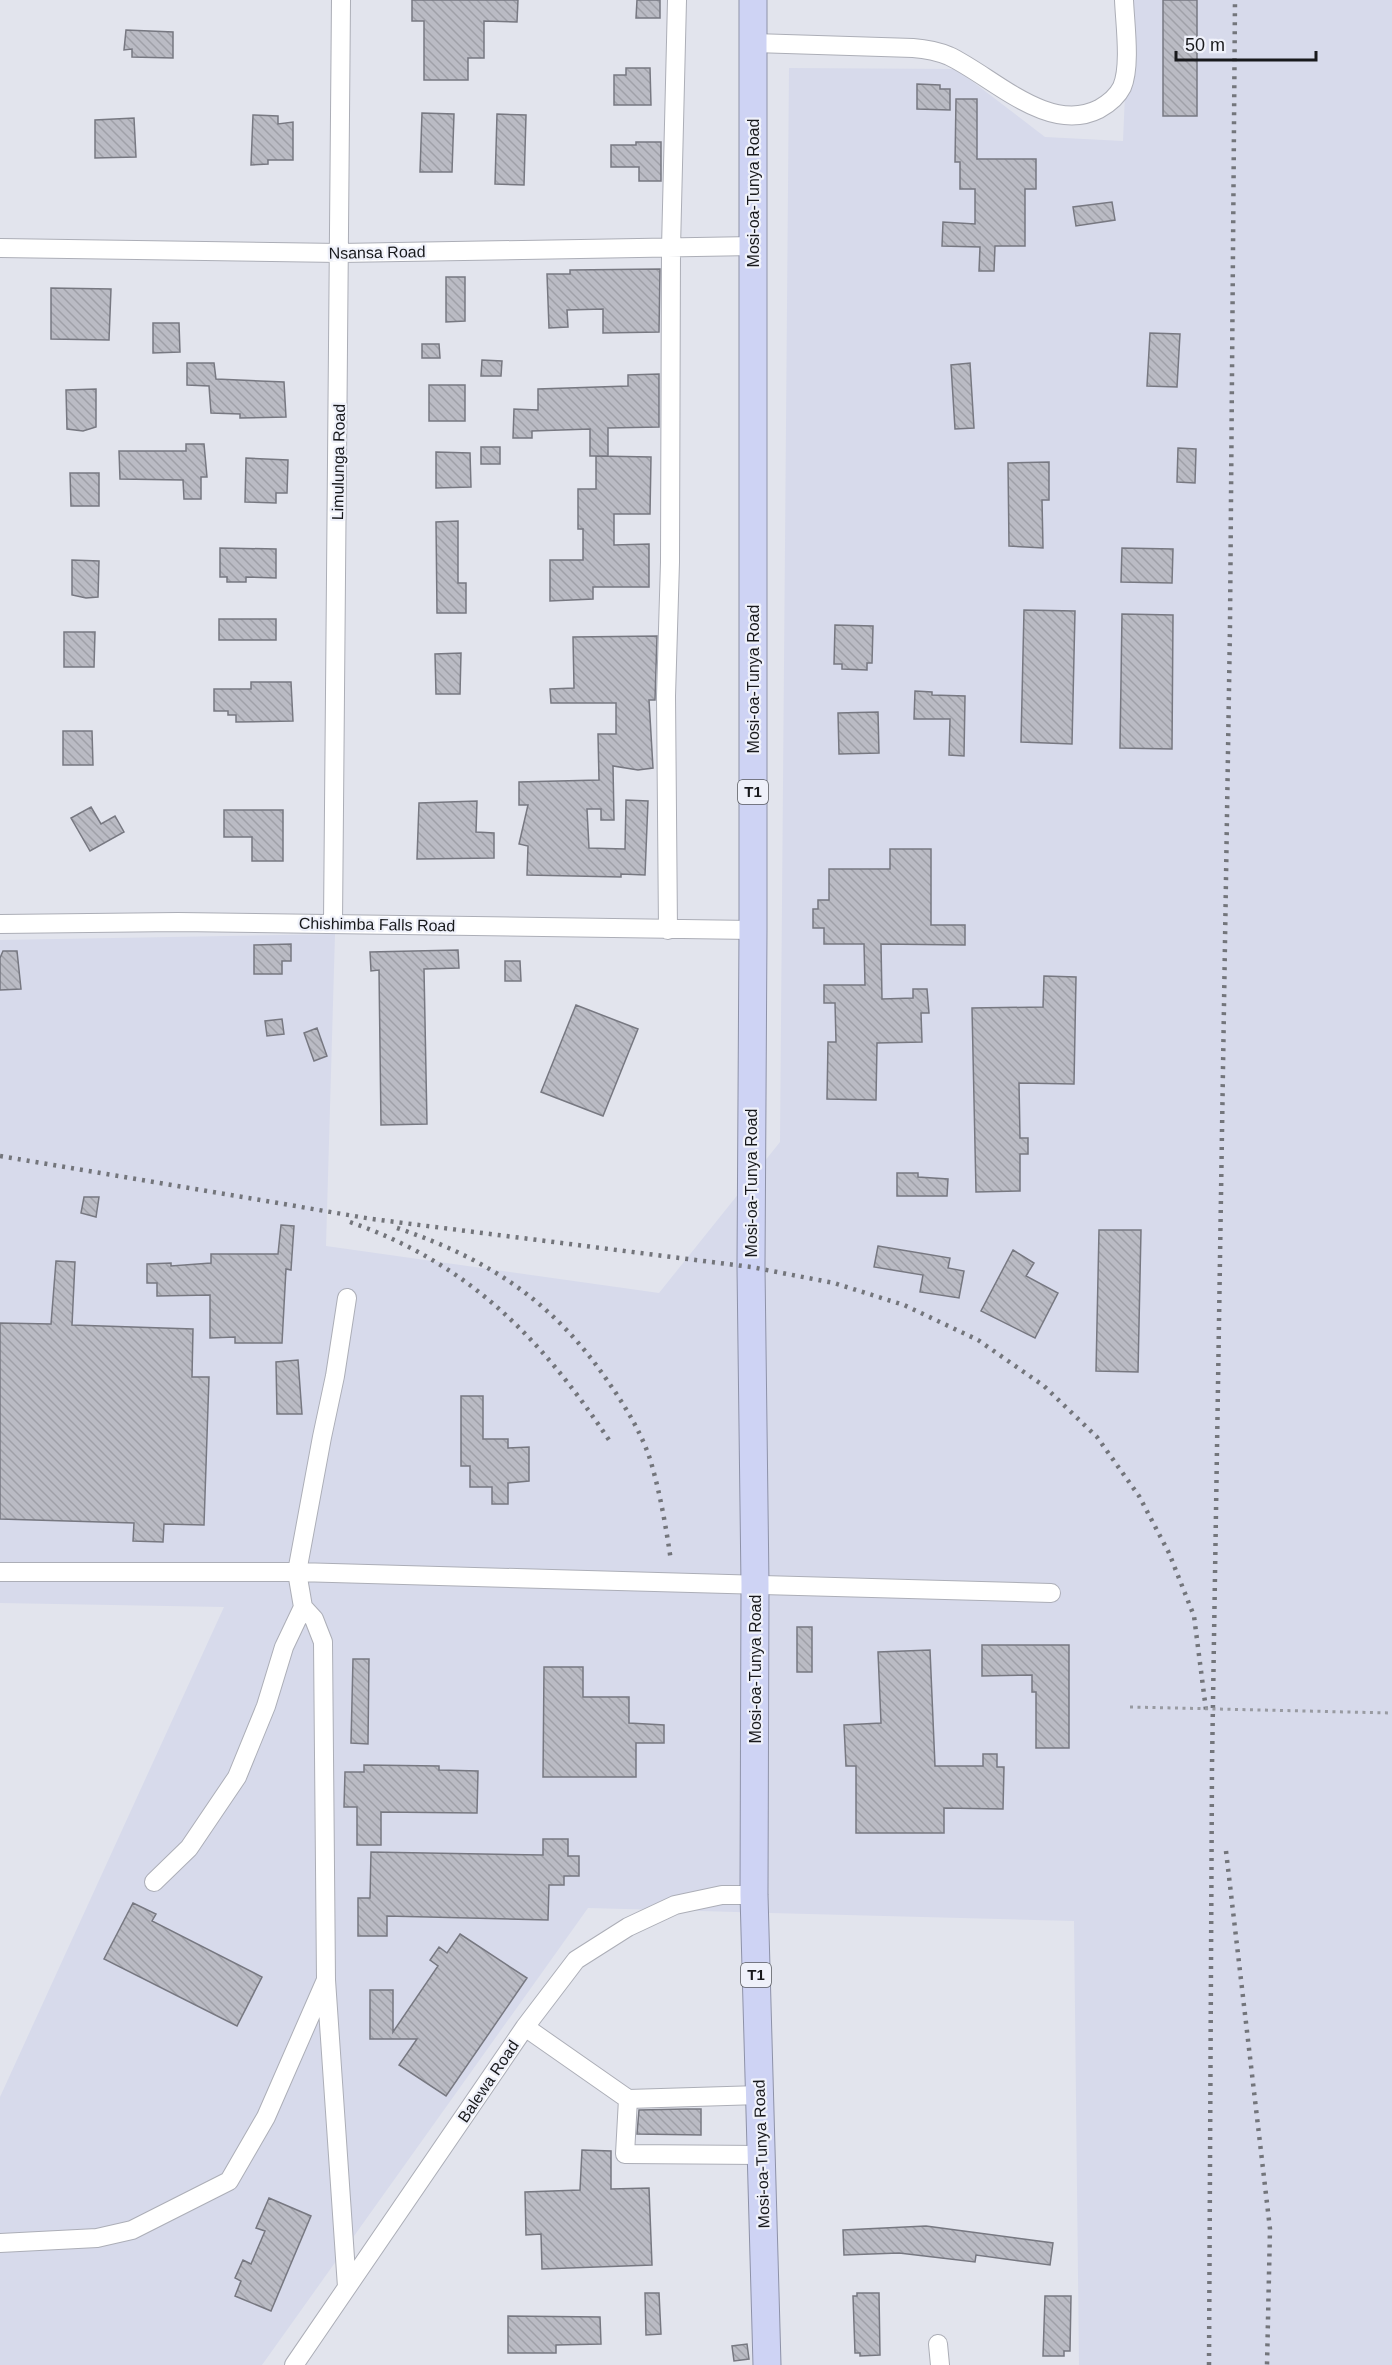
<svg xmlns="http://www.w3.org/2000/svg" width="1392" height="2365" font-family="Arial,sans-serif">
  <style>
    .built { fill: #d7daeb }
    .building { fill: url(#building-back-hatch); stroke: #777881; stroke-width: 1.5 }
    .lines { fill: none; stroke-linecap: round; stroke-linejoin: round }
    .minor-casing { stroke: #acaeb7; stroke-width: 20 }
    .highway-casing { stroke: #8e92a8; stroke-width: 29 }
    .minor { stroke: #fff; stroke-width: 18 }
    .highway { stroke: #ced3f4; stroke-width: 27 }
    .rail { stroke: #73757b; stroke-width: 4.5; stroke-dasharray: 3 6; stroke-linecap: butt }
    .path-bridge { stroke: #989aa1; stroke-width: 3; stroke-dasharray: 3 4.5; stroke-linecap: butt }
    .labels { text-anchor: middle; stroke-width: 4.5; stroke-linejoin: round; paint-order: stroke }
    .shield { fill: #eff1fa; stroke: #585a5f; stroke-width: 1.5 }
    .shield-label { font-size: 15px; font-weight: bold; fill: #18191c }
    .street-label { font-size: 16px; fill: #18191c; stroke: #eff1fa }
  </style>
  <defs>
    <pattern id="building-back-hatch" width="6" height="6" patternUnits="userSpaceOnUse" patternTransform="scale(1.5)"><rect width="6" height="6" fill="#babbc4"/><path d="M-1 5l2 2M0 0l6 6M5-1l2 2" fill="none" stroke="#9fa0a8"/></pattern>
  </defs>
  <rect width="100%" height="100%" fill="#e2e4ed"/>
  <path class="built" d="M1129,0h263v2365h-313l-5,-444 -486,-13 -326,457h-262v-268l224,-490 -224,-4v-663l335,-6 -9,312 333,47 121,-151 9,-1074 167,1 89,68 78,4z"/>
  <path class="building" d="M412,0h106l-1,22 -33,-1v37h-16v22h-44v-59h-12z
    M637,0h23v18h-24z
    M1163,0h34v116h-34z
    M126,30l47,2v26l-41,-1v-8l-8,1z
    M626,68h24l1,37h-37v-30h12z
    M917,84l23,1v4h10v21l-33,-1z
    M956,99h21v60h59v30h-11v57h-30l-1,25h-15l1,-24 -38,-1 1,-24 32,2v-35h-15v-27h-5z
    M422,113l32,1 -2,58h-32z
    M497,114l29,1 -2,70 -29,-1z
    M253,115l25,1v8l15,-2v38h-25v4l-17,1z
    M134,118l2,39 -41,1v-38z
    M636,142h25v39h-22v-14h-28v-22h25z
    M1112,202l3,18 -39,6 -3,-19z
    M660,269l-1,63 -56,1v-24l-36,1 1,17 -19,1 -2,-54h23v-4z
    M446,277h19v44l-19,1z
    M51,288l60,1 -2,51 -58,-1z
    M153,323h26l1,29 -27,1z
    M1150,333l30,1 -3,53 -30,-1z
    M422,344h17l1,14h-18z
    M482,360l20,1 -1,15h-20z
    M187,363h27l2,16 68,3 2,35 -46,1v-4l-29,-1 -2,-27 -22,-1z
    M970,363l4,65 -19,1 -4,-64z
    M659,374v53l-51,1v28h-18v-27l-58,2v7h-19l1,-29 24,1v-21l90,-3v-11z
    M429,385h36v36h-36z
    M96,389v38l-13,4 -16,-2 -1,-39z
    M186,444h18l3,33h-6v22h-17l-1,-19 -63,-1 -1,-28h67z
    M481,447h19v17h-19z
    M1178,448l18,1 -1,34 -18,-1z
    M436,452l34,1 1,34 -35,1z
    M596,456l55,1 -1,57h-36v31l35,-1v43h-56v12l-43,2v-41h33v-31h-5v-40h18z
    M246,458l42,2 -1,33h-11v10l-31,-1z
    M1049,462v38h-7l1,48 -34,-2 -1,-83z
    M70,473h29v33h-28z
    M458,521v62h8v30h-29l-1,-91z
    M220,548l56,1v29l-30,-1v5h-19v-5h-7z
    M1122,548l51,1 -1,34 -51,-1z
    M72,560l27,1 -1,36 -12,1 -14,-3z
    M1024,610l51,1 -3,133 -51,-2z
    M1122,614l51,1 -1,134 -52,-1z
    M219,619h57v21h-57z
    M835,625l38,1 -1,37h-5v7l-25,-1v-5h-8z
    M64,632h31l-1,35h-30z
    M657,636l-2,64h-6l4,68 -15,2 -25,-4 1,54h-13v-11h-14l2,39 36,1 1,-49 22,1 -3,74 -24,-1v3l-94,-2 1,-29 -9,-2 9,-39h-9v-23l80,-2 -1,-46h18v-31h-65l-1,-14 24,-1 -1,-51z
    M461,653l-1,41h-24l-1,-40z
    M251,682h40l2,39 -57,1v-7h-8v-4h-14v-22h37z
    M915,691l17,1v3l33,1 -1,60 -15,-1 1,-36h-36z
    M878,712l1,41 -40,1 -1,-41z
    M63,731h29l1,34h-30z
    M477,801l-1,31 18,1v25l-77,1 2,-56z
    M91,807l10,17 14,-8 9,16 -34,19 -19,-33z
    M224,810h59v51h-31v-24h-28z
    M890,849h41v76h34v20l-84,-1 1,55 31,-1v-9h14l2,24h-8l1,29 -45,1 -1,57 -49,-1 1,-57h8l-1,-39h-11v-18h41l-1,-41h-40v-16h-11v-19h5v-9h11v-31h61z
    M291,944v17h-9v13h-28v-29z
    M458,950l1,18 -35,1 3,155 -46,1 -2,-155 -8,1 -1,-19z
    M3,951h14l4,38 -21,1v-32z
    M505,961h15l1,20h-16z
    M1044,976l32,1 -2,107 -55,-1 1,55h8v16h-8v37l-44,1 -4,-184 71,-1z
    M576,1005l62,24 -35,87 -62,-24z
    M282,1019l2,15 -17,2 -2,-15z
    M317,1028l10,28 -13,5 -10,-28z
    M897,1173h21v4l30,2 -1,17h-50z
    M84,1197h15l-3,20 -15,-4z
    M281,1225l13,1 -3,44 -5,-1 -4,74h-47v-6l-25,1v-43l-53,1v-13h-10v-19l24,-1v3l40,-3v-9h67z
    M1099,1230h42l-3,142 -42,-1z
    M878,1246l72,12 -2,10 16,3 -5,27 -39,-6 3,-17 -49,-8z
    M1013,1250l21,13 -8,13 32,17 -23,45 -54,-27z
    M56,1261l19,1 -3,63 121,4 -1,48h17l-5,148 -40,-1 -1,18 -30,-1 1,-18 -134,-4v-196l51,1z
    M298,1360l4,54h-25l-1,-52z
    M461,1396h22v43h25v9l21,-1v34l-21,2v21h-16v-17h-22v-21h-9z
    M797,1627h15v45h-15z
    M982,1645h87v103h-33v-56h-4v-17l-50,1z
    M930,1650l5,116h48v-12h14v13h7l-1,42 -59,-1v25h-88v-67h-10l-2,-41 37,-2 -3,-71z
    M353,1659h16l-1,85 -17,-1z
    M544,1667h39v30h46v26l35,2v18h-28v34h-93z
    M364,1765l75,1v4l39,1 -1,42 -96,-1v33h-24v-38h-13l1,-35h19z
    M543,1839h25v17h11v20h-15v9h-15l-1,35 -161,-4v20h-29v-38h12l1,-46 172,3z
    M133,1903l23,11 -4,7 110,56 -25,49 -133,-67z
    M460,1934l67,44 -81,118 -47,-31 18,-26h-47v-49h23v42l45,-66 -8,-6 9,-13 8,6z
    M686,2109h15v26l-64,-1 2,-24z
    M582,2150l29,1v38l38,-1 3,77 -110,4 -1,-35 -15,1 -1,-43 55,-2z
    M269,2198l42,18 -40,95 -36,-15 6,-15 -6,-3 8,-18 8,4 14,-33 -9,-3z
    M926,2226l127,17 -3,22 -74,-10 -1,7 -76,-9 -55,2 -1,-25z
    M645,2293h14l2,41 -15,1z
    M857,2293h22l1,62 -20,1v-3h-5l-2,-57h4z
    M1045,2296h26l-1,55h-6v5h-21z
    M508,2316l92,1 1,27 -45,1v8h-48z
    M747,2344l2,15 -15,2 -2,-15z"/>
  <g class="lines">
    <defs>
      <path id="minor" d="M752,43l161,5c13,1 24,3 36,8 43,20 99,79 150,53 9,-5 18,-12 23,-22 9,-21 3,-63 2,-87
        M0,248l340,5 414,-7
        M333,923l8,-923
        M0,924l178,-2 575,8
        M668,930l-2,-234 4,-134 1,-314 6,-248
        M347,1298l-12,78 -13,61 -25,135 6,35 11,12 9,23 3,338 21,307
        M0,1572h297l754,21
        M154,1882l35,-34 48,-71 29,-71 18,-59 19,-40
        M525,2027l103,72 132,-4
        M628,2099l-3,55 136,1
        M0,2243l97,-5 35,-8 97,-49 37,-64 59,-135
        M938,2344l2,21
        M294,2365l231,-338 51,-67 52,-33 47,-22 47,-10h32"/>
      <path id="highway" d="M753,0v930l-2,337 4,318 -1,310 13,470"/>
    </defs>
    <use href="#minor" class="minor-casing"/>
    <use href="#highway" class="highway-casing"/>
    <use href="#minor" class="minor"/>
    <use href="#highway" class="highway"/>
    <path class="rail" d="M0,1156l372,63 379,48 83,16 70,22 74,35 66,46 53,51 42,59 30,57 25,63 12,94
      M350,1222c118,41 191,116 259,218
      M397,1228c92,31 157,74 212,155 16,23 32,49 41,76 10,33 16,68 21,102
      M1226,1851l44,378 -3,136
      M1209,2365l3,-600 18,-1140 5,-625"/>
    <path class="path-bridge" d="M1130,1707l262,6"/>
  </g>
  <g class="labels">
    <g class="shield">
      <rect x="738" y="780" width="30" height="24" rx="4.5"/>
      <rect x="741" y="1963" width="30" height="24" rx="4.5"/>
    </g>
    <g class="shield-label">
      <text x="753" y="797">T1</text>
      <text x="756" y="1980">T1</text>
    </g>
    <g class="street-label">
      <text transform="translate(753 193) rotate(-90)" y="6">Mosi-oa-Tunya Road</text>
      <text transform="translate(377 252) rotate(-1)" y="6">Nsansa Road</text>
      <text transform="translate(338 462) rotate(-89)" y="6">Limulunga Road</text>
      <text transform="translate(753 679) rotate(-90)" y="6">Mosi-oa-Tunya Road</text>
      <text transform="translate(377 924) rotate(1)" y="6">Chishimba Falls Road</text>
      <text transform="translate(751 1183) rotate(-90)" y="6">Mosi-oa-Tunya Road</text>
      <text transform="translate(755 1669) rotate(-90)" y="6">Mosi-oa-Tunya Road</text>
      <text transform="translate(488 2081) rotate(-56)" y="6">Balewa Road</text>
      <text transform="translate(761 2154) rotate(-92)" y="6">Mosi-oa-Tunya Road</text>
    </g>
  </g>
  <path d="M1176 51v9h140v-9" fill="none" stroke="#18191c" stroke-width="3"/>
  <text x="1185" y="51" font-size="18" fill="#18191c" stroke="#eff1fa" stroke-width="4.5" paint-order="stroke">50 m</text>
</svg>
